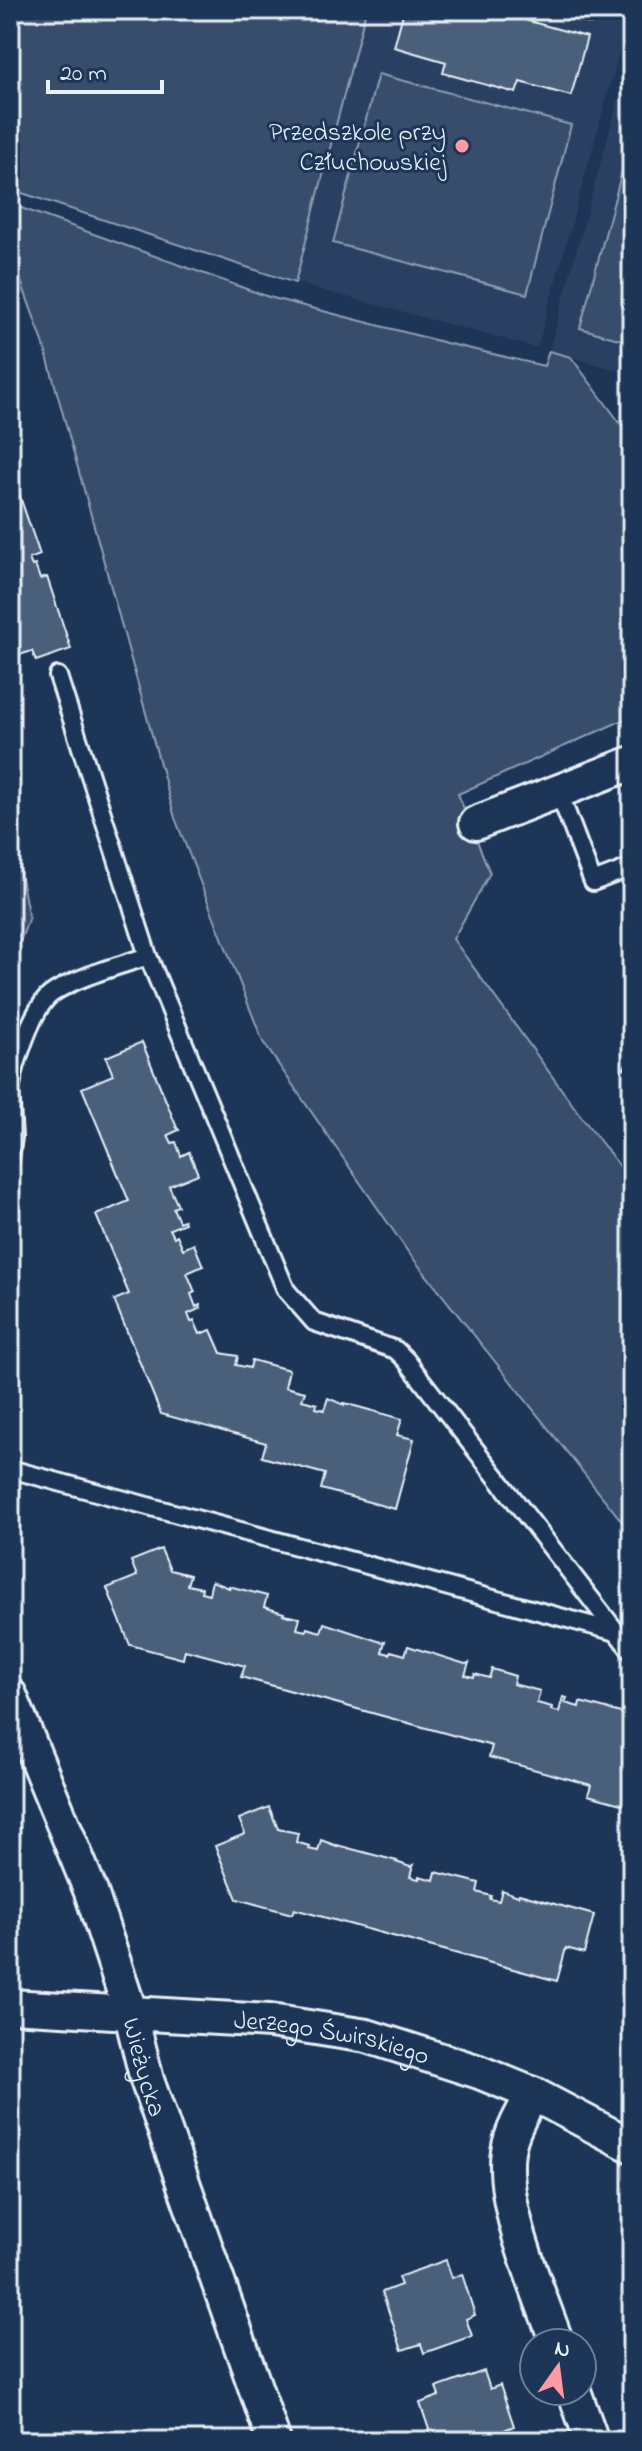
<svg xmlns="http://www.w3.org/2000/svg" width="642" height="2451" font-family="'Indie Flower',sans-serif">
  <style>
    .built { fill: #2a4162 }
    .green { fill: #374d6c; stroke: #909fb2; stroke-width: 2 }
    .building { fill: #495e7a; stroke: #e8f1f8; stroke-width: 2 }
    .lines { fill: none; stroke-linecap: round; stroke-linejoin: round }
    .service-casing { stroke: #e8f1f8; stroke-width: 22 }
    .minor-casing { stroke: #e8f1f8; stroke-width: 38 }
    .service { stroke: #1d3557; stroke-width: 16 }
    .minor { stroke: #1d3557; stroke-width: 32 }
    .poi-dot { fill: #ff9aa2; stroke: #1d3557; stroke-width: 3 }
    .labels { text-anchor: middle; stroke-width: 6; stroke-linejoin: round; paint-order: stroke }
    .poi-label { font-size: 26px; fill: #e8f1f8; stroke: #1d3557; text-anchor: end }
    .street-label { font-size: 26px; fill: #e8f1f8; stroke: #1d3557 }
  </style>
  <rect width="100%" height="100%" fill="#1d3557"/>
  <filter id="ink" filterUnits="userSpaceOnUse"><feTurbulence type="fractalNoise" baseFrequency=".0125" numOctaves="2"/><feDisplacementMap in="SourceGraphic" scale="16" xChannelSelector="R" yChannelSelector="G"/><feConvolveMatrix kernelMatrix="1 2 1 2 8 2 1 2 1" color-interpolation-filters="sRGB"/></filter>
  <g filter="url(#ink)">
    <path class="built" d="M366,10h265l-94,338 -242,-65z
      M632,49v325l-83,-23z"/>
    <path class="green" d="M10,10h356l-71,273 -285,-94z
      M378,74l193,51 -44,169 -194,-51z
      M632,134v209l-52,-15z
      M10,204l259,93 181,47 94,22 5,-15 22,6 61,82v277l-174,78 32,79 -37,66 130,180 49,63v352l-224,-282 -145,-210 -88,-224 -132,-476 -33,-91z
      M10,823l19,95 -19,50z"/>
    <path class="building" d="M404,10h124l-3,10 62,17 -16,59 -51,-14 -4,11 -73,-20 3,-11 -52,-15z
      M540,10h54l-3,14z
      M17,488l23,67 -11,4 3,7 3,-1 5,14 7,-2 24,72 -35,12 -4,-10 -22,7v-168z
      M632,1033v39l-8,-4 8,-16 -8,-4z
      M142,1042l35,86 2,2 -11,5 4,8 4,-1 5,14 8,-4 9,22 -29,12 9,20 -5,2 6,14 5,-2 1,3 -15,6 4,8 3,-2 6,14 11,-5 9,22 -16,7 8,19 -4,2 5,13 4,-2 1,3 -13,6 3,8 3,-2 6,14 11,-4 10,23 17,3 -2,9 14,3 2,-8 37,10 -4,17 20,5 -3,8 15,4 -1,4 8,2 4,-12 16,7v-2l58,16 -5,16 17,4 -19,70 -74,-20 4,-15 -63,-17 4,-14 -105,-29 -47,-114 15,-6 -33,-79 33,-14 -47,-113 31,-13 -7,-18z
      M161,1549l9,21 20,5 -3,10 15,3 -1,4 8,2 3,-13 17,7v-2l38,10 -3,11 20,6 -1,2 17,3 -3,11 9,2 1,-3 14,4 3,-9 57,19 4,-1 -3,11 8,2 1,-3 14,4 3,-9 57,18 4,-1 -4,12 9,2 1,-3 14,4 3,-9 23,7 -2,8 27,7 -3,12 15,4 -1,3 8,2 4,-15 4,1 -2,5 14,4 1,-5 52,14v91l-44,-12 3,-10 -102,-28 3,-11 -251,-69 4,-11 -60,-16 -2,9 -53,-14 -23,-57 30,-12 -6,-15z
      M269,1807l9,22 20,4 -2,9 13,4 -1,3 10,2 3,-11 16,6v-1l60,16 -1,1 14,5 3,-2 -3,12 9,2v-3l15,4 2,-8 43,11 -2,9 14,4 -1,3 9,2 3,-11 16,6 1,-2 75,21 -10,38 -18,-5 -9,33 -263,-72 -2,5 -55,-15 -22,-53 30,-12 -6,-15z
      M446,2260l6,18 10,-4 13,41 -9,4 6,17 -48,17 -3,-9 -19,6 -20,-58 19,-7 -3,-8z
      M484,2371l6,18 10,-4 14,41 -10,4 4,11h-75l-13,-38 19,-7 -3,-8z"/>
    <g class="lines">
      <defs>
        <path id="service" d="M58,676l90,280 138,334 28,32 82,28 10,10 226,292
          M558,790l35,92 39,-15
          M10,1091c4,-25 21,-80 40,-96 22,-17 72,-30 98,-39
          M10,1092l3,45 -3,22
          M10,1467l4,3 602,162"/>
        <g id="minor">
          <path d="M476,823l156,-60"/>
          <path id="s1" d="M10,1695l81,197 39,119 17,69 127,361"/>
          <path id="s2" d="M10,2006l260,15 97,15 112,36 54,22 99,52"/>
          <path d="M533,2094c-10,17 -22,37 -25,57 -8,53 31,141 49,192"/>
          <path d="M574,2391l18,50"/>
        </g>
      </defs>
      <use href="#service" class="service-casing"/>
      <use href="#minor" class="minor-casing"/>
      <use href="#service" class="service"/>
      <use href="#minor" class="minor"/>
    </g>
  </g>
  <circle class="poi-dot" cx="462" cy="146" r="8"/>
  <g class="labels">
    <g class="poi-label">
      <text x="446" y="140">Przedszkole przy<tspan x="446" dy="30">Człuchowskiej</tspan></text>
    </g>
    <g class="street-label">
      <text dy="9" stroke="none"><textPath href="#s2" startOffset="324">Jerzego Świrskiego</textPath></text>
      <text dy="9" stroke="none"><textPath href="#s1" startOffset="396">Wieżycka</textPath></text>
    </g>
  </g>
  <rect width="642" height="2451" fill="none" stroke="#1d3557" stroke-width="40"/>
  <rect x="20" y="20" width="602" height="2411" fill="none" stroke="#e8f1f8" stroke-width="3" filter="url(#ink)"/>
  <g transform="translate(558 2367) rotate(14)"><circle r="38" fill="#1d3557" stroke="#6e8097" stroke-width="2"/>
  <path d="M0-6L14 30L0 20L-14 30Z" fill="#ff9aa2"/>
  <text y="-12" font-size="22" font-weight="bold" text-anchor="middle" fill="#e8f1f8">N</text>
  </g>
  <path d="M48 80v12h114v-12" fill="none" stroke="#e8f1f8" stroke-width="4"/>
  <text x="60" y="80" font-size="24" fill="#e8f1f8" stroke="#1d3557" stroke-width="6" paint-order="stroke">20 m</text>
</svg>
